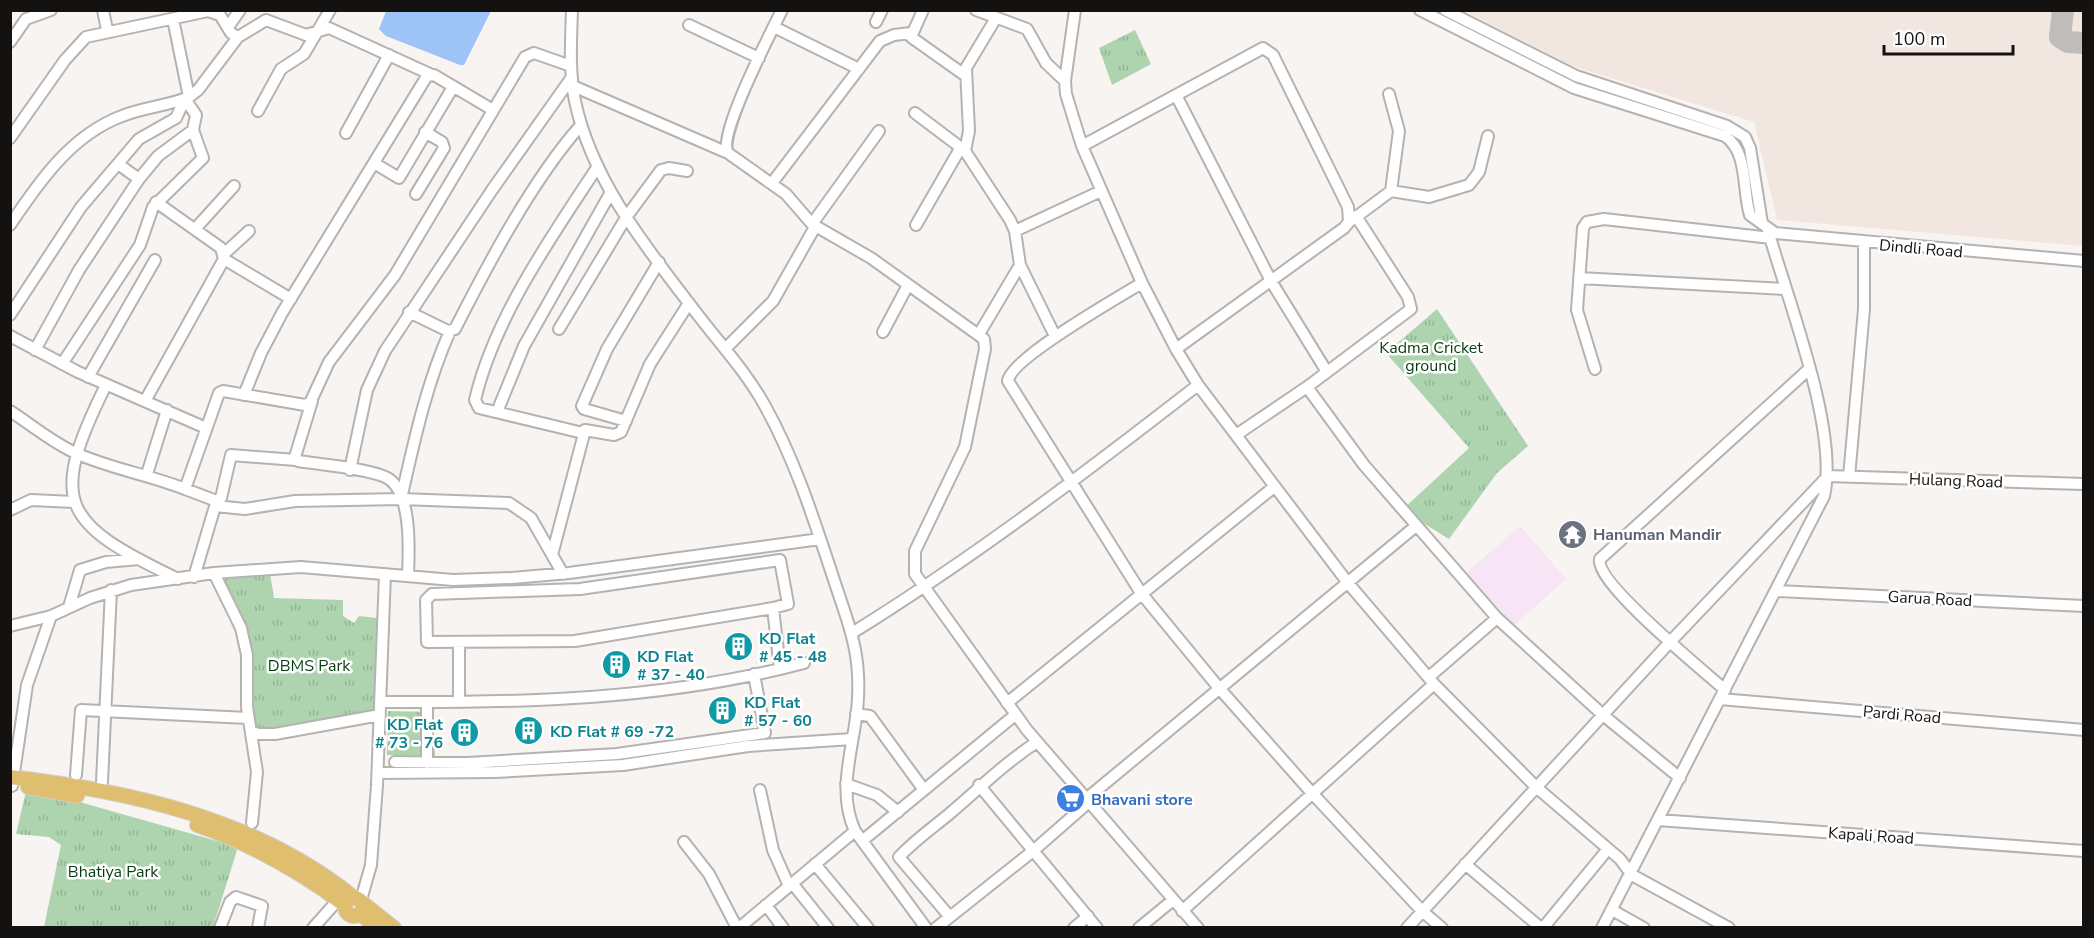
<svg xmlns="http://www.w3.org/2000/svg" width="2094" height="938" font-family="'Nunito Sans',sans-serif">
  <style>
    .built { fill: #f2e6e1 }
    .industrial { fill: #f7e4f5 }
    .park { fill: url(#park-tufts) }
    .water { fill: #9ec4f7 }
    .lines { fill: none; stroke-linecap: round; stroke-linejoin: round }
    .taxiway { stroke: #bfbcba; stroke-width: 22 }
    .minor-casing { stroke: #b6b2b0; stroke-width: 14 }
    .major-casing { stroke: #d0d0cf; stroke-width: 16 }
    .minor { stroke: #fff; stroke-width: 10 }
    .major { stroke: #dfbe70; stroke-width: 14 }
    .labels { text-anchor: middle; stroke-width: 5; stroke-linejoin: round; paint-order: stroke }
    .street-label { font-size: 16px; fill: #141211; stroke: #fff }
    .park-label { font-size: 16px; fill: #063d10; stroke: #fff }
    .worship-label { font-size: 16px; font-weight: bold; fill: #5b616d; stroke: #fff; text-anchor: start }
    .culture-label { font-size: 16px; font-weight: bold; fill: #0d838f; stroke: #fff; text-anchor: start }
    .shop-label { font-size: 16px; font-weight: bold; fill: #366cbe; stroke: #fff; text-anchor: start }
  </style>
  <defs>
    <pattern id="park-tufts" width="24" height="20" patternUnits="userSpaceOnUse" patternTransform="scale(1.5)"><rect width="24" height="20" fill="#add4ae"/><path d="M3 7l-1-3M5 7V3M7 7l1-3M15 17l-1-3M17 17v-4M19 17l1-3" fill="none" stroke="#94b595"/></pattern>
  </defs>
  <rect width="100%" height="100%" fill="#f8f4f2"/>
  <path class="built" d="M1465,11h618v235l-306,-26 -23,-98 -182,-56z"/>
  <path class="industrial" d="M1520,526l46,53 -55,49 -47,-53z"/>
  <path class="park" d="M1135,30l16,34 -39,21 -13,-37z
    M1437,309l91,137 -31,27 -48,66 -47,-29 67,-62 -83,-95z
    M270,573l4,25 69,2v16l11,7 5,-7 18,2v96l-115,20c-21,-21 -10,-62 -13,-90 -2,-19 -22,-50 -31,-69z
    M388,711l44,1 3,44 -48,-1z
    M27,787l211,60 -25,80h-169l17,-82 -12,-8 -33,-3z"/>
  <path class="water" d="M386,11v-1l105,1 -27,54h-4l-74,-29 -7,-7z"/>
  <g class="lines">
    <path class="taxiway" d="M2063,10l-3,27 8,5 16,1"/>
    <defs>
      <path id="minor" d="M103,10l4,20
        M572,10c-1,30 -3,62 3,91 17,81 74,150 123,214 23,30 49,58 67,91 34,61 54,130 76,195 12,35 19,59 17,97 -2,45 -23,90 -3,133l71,97
        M923,10l-12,27 55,39
        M976,10l51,19 19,34 19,18
        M1075,10l-10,71 1,13 16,52 60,137 34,66 22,36 150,198 86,101 102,103 84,72 12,16 97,53
        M1420,10l154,78 151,48c24,17 17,54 25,79l25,18 309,28
        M1445,10l131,66 151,50 18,11 5,11 12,75
        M996,18l-30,50 3,63 -4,20 45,69 5,11 5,34 35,71
        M173,19l16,78
        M876,22l6,-12
        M689,25l70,33
        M228,27l12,-17
        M774,27l85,42
        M10,42l16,-23 25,-9
        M573,86l155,67 58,41 26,30 59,34 113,81 1,10 -20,98 -50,104v23l112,156 171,198
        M1389,94l10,37 -8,60
        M1176,95l95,186 56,91
        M258,111l23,-42 23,-15 26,-44
        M915,113l49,37
        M346,133l43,-78
        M10,138l55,-78 21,-23 122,-26 12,4 11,18 7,4 28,-17 40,15 23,-7 101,46
        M1082,146l181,-98 10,7 75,152 1,15 -5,6 -168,121
        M728,153c-11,-16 43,-121 54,-143
        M374,163l25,15 54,-91
        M118,164l21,15
        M772,183l108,-142 14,-6 17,-2
        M416,194l28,-46 -2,-6 -17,-10
        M1352,220l39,-29 38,6 40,-12 10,-13 9,-36
        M812,224l67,-93
        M10,225c29,-43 61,-90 112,-109 22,-9 46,-10 67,-19l9,-7 40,-53
        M916,225l45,-78
        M195,229l39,-43
        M1015,231l86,-40
        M224,254l25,-23
        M224,259l67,40
        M1579,278l206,11
        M1142,283c-23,14 -132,76 -134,98l133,212 78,95 92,104 111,119 20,17
        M409,312l39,19 7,-2c33,-65 78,-150 126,-204
        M10,315l71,-108 58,-68 37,-21 9,-19
        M559,329l68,-113 34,-46 8,-2 18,3
        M883,332l25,-47
        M979,334l41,-69
        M10,336l68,36 128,56
        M725,349l48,-48 42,-74
        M35,350l44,-80 60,-91 19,-23 35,-26
        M62,364l78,-119 13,-38 50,-49 -10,-28 3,-15 -11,-16
        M1595,369l-18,-59 6,-82 4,-6 17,-3 167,19
        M88,377l67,-117
        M106,385c-59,119 -44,138 72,194
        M1307,387l57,78 133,153 106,97 77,63
        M244,395l17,-42 21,-40 145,-237 7,-1 59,35
        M145,401l79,-142 -3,-11 -65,-46
        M312,401l-17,56 3,4c19,3 77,8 91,18 23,16 20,72 19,97
        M10,411c22,14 44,33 68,43 34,15 72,21 107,35
        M497,412l27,-66 87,-154
        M626,421l-42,-12 -2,-3 25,-57 52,-87
        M583,433l-104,-25 -4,-8c19,-82 77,-164 123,-234
        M1236,435l71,-48 104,-78 -3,-12 -52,-81
        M350,470l17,-80 18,-39 107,-161 80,-113
        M147,474l20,-64
        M1849,477l15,-168v-66
        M221,498l10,-43 65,5
        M401,499c13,-57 25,-114 49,-168
        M215,506l30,3 50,-8 106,-2 108,4 22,15 32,56
        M10,510l21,-10 43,2
        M552,555l33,-125 29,5 7,-3 29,-68 39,-61
        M780,560l8,44 -15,4 -198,33 -148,1 -1,-42 6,-6 148,-5z
        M214,573l27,55 6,27v52l10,65 -5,51
        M194,577l22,-74 -2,-3 -29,-11 34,-96 4,-2 82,14 5,-2 19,-41 66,-87 130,-218 9,-4 37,13
        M1777,591l307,15
        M69,607l11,-37 26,-8 33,-3
        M773,608l7,61
        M10,626l41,-10 39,-18 41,-13 83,-12 87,-6 152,13 59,-2 57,-5 251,-34
        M852,633c121,-75 234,-161 346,-248
        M1429,677l68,-59
        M1725,690c-21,-19 -131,-108 -125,-131l209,-190
        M1720,699l364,31
        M381,702c141,1 285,-2 423,-39
        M427,702v61
        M459,702v-59
        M1007,703l267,-216
        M856,714l14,2 54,74
        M251,731l7,3h17l105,-19
        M395,762l73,1 149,-9 148,-21 -11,-59
        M378,773l117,-1 128,-7 125,-19 104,-7
        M76,775l5,-65 167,8
        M102,782l9,-192
        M846,784l31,11 21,17
        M979,785l118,143
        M12,786l15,-101 24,-69
        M760,790l13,60 16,36
        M1086,799l330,-273
        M1658,820l426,31
        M862,841l153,-126
        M684,842l25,32 28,54
        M815,864l53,64
        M1465,864l76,64
        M792,883l36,45
        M361,900l10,-35 6,-80 8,-211
        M766,905l17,23
        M1612,910l32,18
        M1182,911l252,-227
        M950,917l-51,-60c16,-17 32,-28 49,-42 31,-26 54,-50 89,-73
        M220,928l10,-26 6,-5 26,9 -4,22
        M313,928l25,-28
        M739,928l116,-97
        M936,928l97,-77 56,-49
        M1074,928l14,-12
        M1139,928l34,-28
        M1407,928l263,-286 158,-166 256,8
        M1543,928l65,-79
        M1602,928l222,-432c15,-67 -37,-197 -56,-266"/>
      <path id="major" d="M10,777c121,14 248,43 343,120
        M28,787l49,9
        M197,825c55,19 102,46 148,80
        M345 907a9 9 0 1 1 18 0a9 9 0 1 1-18 0Z
        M364,904l30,24
        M361,914l15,14"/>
    </defs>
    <use href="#minor" class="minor-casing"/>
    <use href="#major" class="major-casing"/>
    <use href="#minor" class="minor"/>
    <use href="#major" class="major"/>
  </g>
  <defs>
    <symbol id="temple-disc" viewBox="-11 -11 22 22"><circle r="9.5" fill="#6b7280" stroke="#fff"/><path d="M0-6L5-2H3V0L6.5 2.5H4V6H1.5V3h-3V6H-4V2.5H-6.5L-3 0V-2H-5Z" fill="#fff"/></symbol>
    <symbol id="building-disc" viewBox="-11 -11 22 22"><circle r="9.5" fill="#0f9aa8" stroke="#fff"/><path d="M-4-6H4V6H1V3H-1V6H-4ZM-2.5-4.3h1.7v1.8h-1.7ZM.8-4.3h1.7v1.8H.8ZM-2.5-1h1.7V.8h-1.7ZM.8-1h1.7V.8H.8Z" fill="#fff"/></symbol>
    <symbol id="supermarket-disc" viewBox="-11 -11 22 22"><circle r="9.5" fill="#3f7fe0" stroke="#fff"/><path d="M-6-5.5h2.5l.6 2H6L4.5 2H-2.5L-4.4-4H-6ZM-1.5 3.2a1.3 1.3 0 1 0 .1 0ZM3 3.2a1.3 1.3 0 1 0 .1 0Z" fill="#fff"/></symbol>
  </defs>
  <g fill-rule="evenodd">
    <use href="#temple-disc" x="1556" y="518" width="33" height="33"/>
    <use href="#building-disc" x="722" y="630" width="33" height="33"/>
    <use href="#building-disc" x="600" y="648" width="33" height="33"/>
    <use href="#building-disc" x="706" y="694" width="33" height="33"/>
    <use href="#building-disc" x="512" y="714" width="33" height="33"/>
    <use href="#building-disc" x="448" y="716" width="33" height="33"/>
    <use href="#supermarket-disc" x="1054" y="782" width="33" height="33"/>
  </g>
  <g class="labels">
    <g class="street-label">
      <text transform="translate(1921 248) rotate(5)" y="6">Dindli Road</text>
      <text transform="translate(1956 480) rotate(2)" y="6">Hulang Road</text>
      <text transform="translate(1930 598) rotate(3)" y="6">Garua Road</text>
      <text transform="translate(1902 714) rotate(5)" y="6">Pardi Road</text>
      <text transform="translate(1871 835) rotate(4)" y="6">Kapali Road</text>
    </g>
    <g class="park-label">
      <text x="1431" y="353">Kadma Cricket<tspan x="1431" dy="18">ground</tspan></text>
      <text x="309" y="671">DBMS Park</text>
      <text x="113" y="877">Bhatiya Park</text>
    </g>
    <g class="worship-label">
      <text x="1593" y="540">Hanuman Mandir</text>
    </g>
    <g class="culture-label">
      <text x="759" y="644">KD Flat<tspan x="759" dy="18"># 45 - 48</tspan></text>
      <text x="637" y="662">KD Flat<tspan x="637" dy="18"># 37 - 40</tspan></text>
      <text x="744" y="708">KD Flat<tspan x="744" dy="18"># 57 - 60</tspan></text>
      <text x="443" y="730" text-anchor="end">KD Flat<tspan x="443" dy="18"># 73 - 76</tspan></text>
      <text x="550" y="737">KD Flat # 69 -72</text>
    </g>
    <g class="shop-label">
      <text x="1091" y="805">Bhavani store</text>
    </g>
  </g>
  <rect width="2094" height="938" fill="none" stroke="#141211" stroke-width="24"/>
  <path d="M1884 45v9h129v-9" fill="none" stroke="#141211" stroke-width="3"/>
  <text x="1893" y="45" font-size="18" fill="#141211" stroke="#ffffff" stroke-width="4.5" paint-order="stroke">100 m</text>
</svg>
